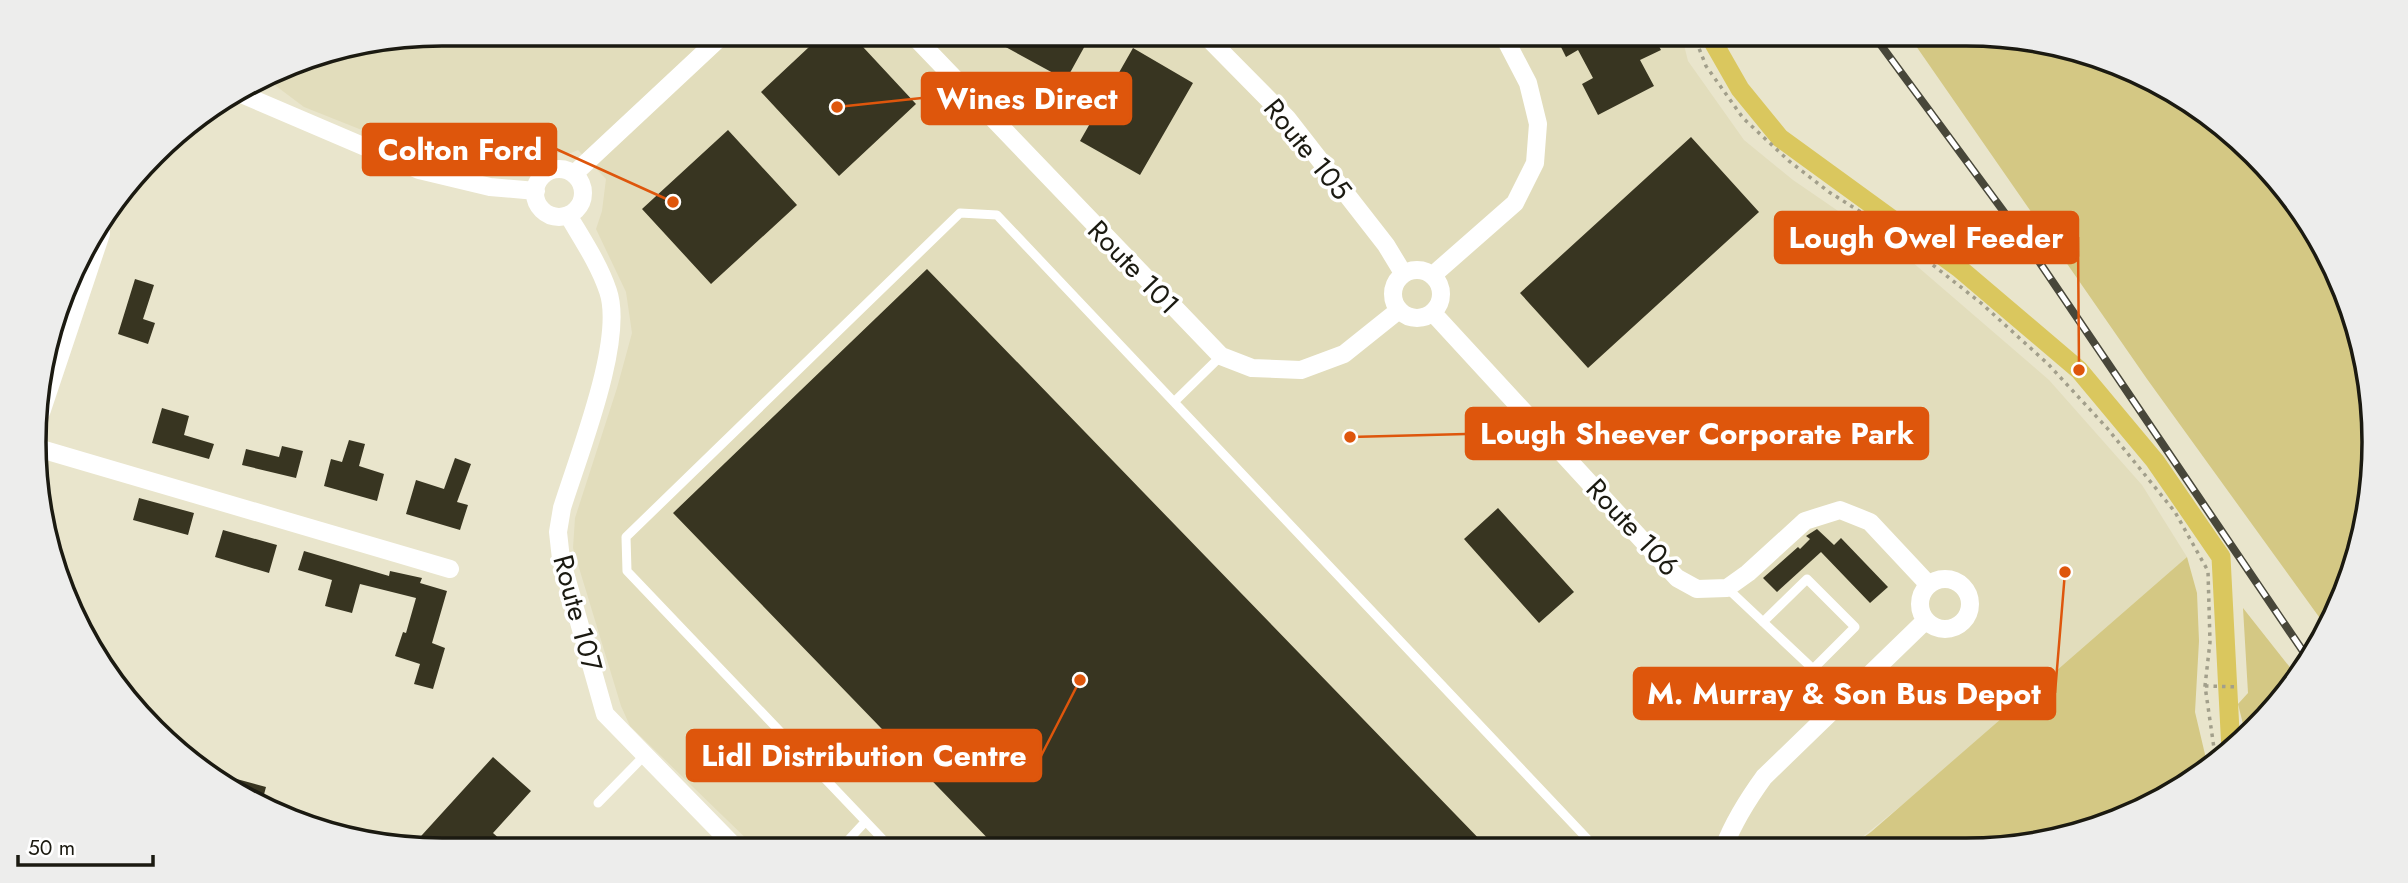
<svg xmlns="http://www.w3.org/2000/svg" width="2408" height="883" font-family="Jost,sans-serif">
  <style>
    .built { fill: #e2ddbc }
    .green { fill: #d4c884 }
    .lines { fill: none; stroke-linecap: round; stroke-linejoin: round }
    .canal { stroke: #dac75e; stroke-width: 19 }
    .building { fill: #383521 }
    .path { stroke: #a29f8b; stroke-width: 3.5; stroke-dasharray: 3.5 5; stroke-linecap: butt }
    .lane { stroke: #fff; stroke-width: 9 }
    .street { stroke: #fff; stroke-width: 18 }
    .secondary { stroke: #fff; stroke-width: 26 }
    .rail-casing { stroke: #48473a; stroke-width: 8 }
    .rail { stroke: #fff; stroke-width: 5; stroke-dasharray: 16; stroke-linecap: butt }
    .labels { text-anchor: middle; stroke-width: 7; stroke-linejoin: round; paint-order: stroke }
    .street-label { font-size: 28px; fill: #1b1a11; stroke: #fff }
    .rim { fill: none; stroke: #1b1a11; stroke-width: 3.5 }
    .leader { fill: none; stroke: #de560c; stroke-width: 2.5 }
    .callout-dot { fill: #de560c; stroke: #fff; stroke-width: 2.5 }
    .callout { fill: #de560c; stroke: #de560c; stroke-width: 2.5 }
    .callout-label { font-size: 30px; text-anchor: middle; font-weight: bold; fill: #fff }
  </style>
  <rect width="100%" height="100%" fill="#e9e5cc"/>
  <path class="built" d="M442,33h1239l7,28 56,79 49,40 118,81 138,119 93,105 45,72 -171,156 -166,134 -1093,2 -127,-123 -9,-20 -48,-158 2,-30 42,-130 15,-55 -6,-41 -30,-63 6,-18 4,-32 -28,-29 -7,3h-15l-7,-9 -23,7 2,10 -10,9 -36,-1 -80,-23 -98,-39 -40,-30 22,-13z"/>
  <path class="green" d="M1907,33h60l105,14 143,70 105,120 51,151 -10,159 -34,81 -180,-249z
    M2187,557l10,36 2,48 -4,71 13,55 -61,41 -127,38 -170,1 21,-15z
    M2243,608l53,67 -50,61 -8,-32 10,-11z"/>
  <g class="lines">
    <path class="canal" d="M1708,33l32,56 40,49 179,130 120,102 76,91 66,96 10,194"/>
  </g>
  <path class="building" d="M824,33h26l66,71 -77,72 -78,-84z
    M1009,33h83l-26,47 -64,-35z
    M1554,33h98l9,17 -21,10 14,26 -56,29 -16,-31 11,-6 -15,-28 -12,7z
    M1133,48l60,35 -53,92 -60,-34z
    M728,130l69,75 -86,79 -69,-75z
    M1691,137l68,75 -171,156 -68,-75z
    M927,269l560,578 -489,2 -325,-336z
    M135,279l19,6 -11,34 12,4 -7,21 -30,-10z
    M162,408l27,8 -5,19 30,9 -5,15 -57,-16z
    M349,440l16,4 -6,22 25,8 -7,27 -53,-15 7,-27 11,3z
    M282,446l21,5 -7,27 -54,-13 4,-16 33,8z
    M455,458l16,6 -14,38 11,3 -8,25 -54,-16 10,-34 28,9z
    M139,498l55,15 -6,22 -55,-15z
    M1498,508l76,84 -35,31 -75,-84z
    M1817,529l17,16 7,-7 47,49 -18,16 -49,-51 -44,40 -14,-14 35,-31 2,2 10,-10 -4,-3z
    M223,530l54,15 -8,28 -54,-16z
    M304,551l85,25 1,-5 32,7 -2,5 27,8 -15,52 13,5 -12,41 -19,-5 6,-20 -25,-8 8,-24 3,1 10,-35 -56,-14 -8,29 -27,-7 7,-26 -34,-10z
    M493,757l38,34 -38,42 19,17h-70l-30,-4z
    M222,775l44,12 -4,15 -43,-19z"/>
  <g class="lines">
    <path class="path" d="M1693,33l13,33 37,52 46,43 40,31 57,36 95,75 67,61 59,64 68,84 33,59 2,71 -5,44 11,76
      M2205,686l34,1"/>
    <path class="lane" d="M1174,402l47,-46
      M1727,588l118,111
      M1763,622l44,-43 48,48 -42,42
      M598,803l47,-48
      M840,849l25,-27
      M892,849l-265,-278 -1,-34 334,-324 37,2 598,632"/>
    <path class="street" d="M911,33l310,323 31,12 49,2 43,-16 55,-44
      M1203,33l84,85 99,127 17,28
      M239,93l180,77 71,17 46,4
      M535 193a24 24 0 1 1 48 0a24 24 0 1 1-48 0Z
      M574,174l151,-141
      M568,215c14,24 31,49 40,76 17,49 -30,165 -46,217l-4,24 3,27 44,155 132,135
      M1393 294a24 24 0 1 1 48 0a24 24 0 1 1-48 0Z
      M1433,275l82,-72 20,-40 3,-39 -10,-41 -26,-50
      M1433,313l244,265 20,11 30,-1 21,-15 57,-52 35,-11 30,12 59,63
      M41,449l409,120
      M1920 604a25 25 0 1 1 50 0a25 25 0 1 1-50 0Z
      M1724,847c10,-26 24,-48 40,-70l162,-157"/>
    <path class="secondary" d="M38,409l59,-176"/>
    <defs>
      <path id="rail" d="M1872,33l149,202 288,425"/>
    </defs>
    <use href="#rail" class="rail-casing"/>
    <use href="#rail" class="rail"/>
  </g>
  <g class="labels">
    <g class="street-label">
      <text transform="translate(1308 149) rotate(51)" y="10">Route 105</text>
      <text transform="translate(1134 267) rotate(46)" y="10">Route 101</text>
      <text transform="translate(1633 527) rotate(47)" y="10">Route 106</text>
      <text transform="translate(578 613) rotate(75)" y="10">Route 107</text>
    </g>
  </g>
  <path d="M0 0H2408V883H0ZM442 46H1966A396 396 0 0 1 2362 442V442A396 396 0 0 1 1966 838H442A396 396 0 0 1 46 442V442A396 396 0 0 1 442 46Z" fill="#ededec" fill-rule="evenodd"/>
  <path class="rim" d="M442 46H1966A396 396 0 0 1 2362 442V442A396 396 0 0 1 1966 838H442A396 396 0 0 1 46 442V442A396 396 0 0 1 442 46Z"/>
  <path class="leader" d="M837 107L922 98M673 202L556 149M2079 370L2078 237M1350 437L1466 434M2065 572L2055 693M1080 680L1041 756"/>
  <g class="callout-dot">
    <circle cx="837" cy="107" r="7"/>
    <circle cx="673" cy="202" r="7"/>
    <circle cx="2079" cy="370" r="7"/>
    <circle cx="1350" cy="437" r="7"/>
    <circle cx="2065" cy="572" r="7"/>
    <circle cx="1080" cy="680" r="7"/>
  </g>
  <g class="callout">
    <rect x="922" y="73" width="209" height="51" rx="7"/>
    <rect x="363" y="124" width="193" height="51" rx="7"/>
    <rect x="1775" y="212" width="303" height="51" rx="7"/>
    <rect x="1466" y="408" width="462" height="51" rx="7"/>
    <rect x="1634" y="668" width="421" height="51" rx="7"/>
    <rect x="687" y="730" width="354" height="51" rx="7"/>
  </g>
  <g class="callout-label">
    <text x="1027" y="109">Wines Direct</text>
    <text x="460" y="160">Colton Ford</text>
    <text x="1926" y="248">Lough Owel Feeder</text>
    <text x="1697" y="444">Lough Sheever Corporate Park</text>
    <text x="1844" y="704">M. Murray &amp; Son Bus Depot</text>
    <text x="864" y="766">Lidl Distribution Centre</text>
  </g>
  <path d="M18 855v10h135v-10" fill="none" stroke="#1b1a11" stroke-width="3.5"/>
  <text x="28" y="855" font-size="21" fill="#1b1a11" stroke="#ffffff" stroke-width="5" paint-order="stroke">50 m</text>
</svg>
